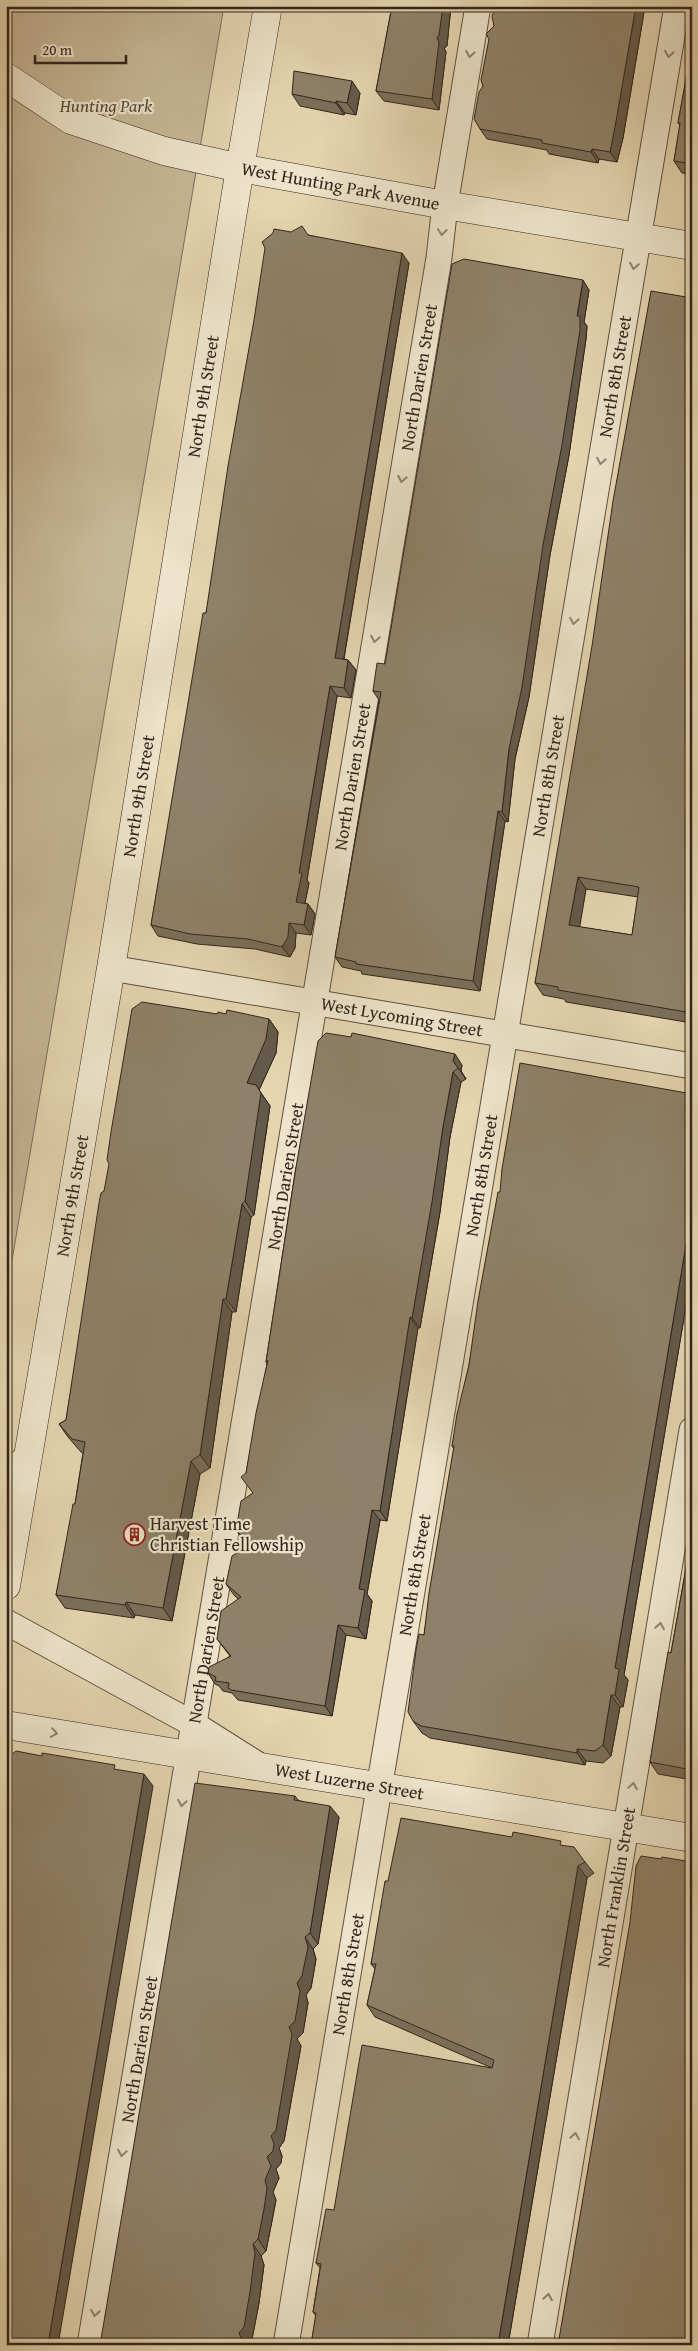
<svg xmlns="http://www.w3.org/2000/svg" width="698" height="2351" font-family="'Gentium Book Plus',serif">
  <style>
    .green { fill: #c6b796; stroke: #7c6e5a }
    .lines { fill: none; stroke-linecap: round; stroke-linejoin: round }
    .street-casing { stroke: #5e5142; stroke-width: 27 }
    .secondary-casing { stroke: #32251e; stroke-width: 29 }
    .street { stroke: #ede4cb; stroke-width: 25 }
    .secondary { stroke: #ede4cb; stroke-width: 28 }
    .wall { fill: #7b6f5a; stroke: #32251e; fill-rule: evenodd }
    .shaded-wall { fill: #645a4a; stroke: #32251e }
    .building { fill: #8f8169; stroke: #32251e; fill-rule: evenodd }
    .oneway { stroke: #908474 }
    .labels { text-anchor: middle; stroke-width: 4.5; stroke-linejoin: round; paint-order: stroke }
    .park-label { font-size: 18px; font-style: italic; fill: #574a3c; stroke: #ede4cb }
    .street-label { font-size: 18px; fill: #32251e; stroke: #ede4cb }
    .poi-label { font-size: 18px; fill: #32251e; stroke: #ede4cb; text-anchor: start }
  </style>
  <rect width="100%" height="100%" fill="#e4d5af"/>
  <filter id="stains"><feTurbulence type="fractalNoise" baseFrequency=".004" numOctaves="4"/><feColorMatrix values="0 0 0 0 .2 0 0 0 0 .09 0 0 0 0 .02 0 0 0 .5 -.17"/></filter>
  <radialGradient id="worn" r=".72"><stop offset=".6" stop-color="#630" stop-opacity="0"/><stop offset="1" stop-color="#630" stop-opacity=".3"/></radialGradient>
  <path class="green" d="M6,6h218l-218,1290z"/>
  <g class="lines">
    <defs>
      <g id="street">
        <path id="s1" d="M111,968l581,98"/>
        <path d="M6,1479l21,-23"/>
        <path d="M6,1622l189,103 65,41"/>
        <path id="s2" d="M90,2345l349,-2087 6,-53 33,-199"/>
        <path id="s3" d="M286,2345l391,-2339"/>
        <path id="s4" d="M540,2345l152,-915"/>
      </g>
      <g id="secondary">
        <path id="s5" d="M6,77l65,43 93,31 76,17 205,37 247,41"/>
        <path id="s6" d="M6,1586l105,-618 129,-800 28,-162"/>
        <path id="s7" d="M6,1725l686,113"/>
      </g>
    </defs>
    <use href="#street" class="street-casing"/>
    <use href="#secondary" class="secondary-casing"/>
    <use href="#street" class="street"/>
    <use href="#secondary" class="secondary"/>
  </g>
  <path class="wall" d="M392,6h59l-4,40 -3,2 2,4 -7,58 -55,-9 -8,-10z
    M496,6h149l-22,132 -6,24 -18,-3 -1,4 -49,-9 -2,-4 -60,-11 -7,-10 3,-43 11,-60z
    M692,46v128l-10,-1 -8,-12 6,-36 -2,-2z
    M360,93l-4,22 -11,-2 -1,2 -44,-9 -8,-12z
    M308,235l101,28 -65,396 4,1 8,10 -5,28 -14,-2 -30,184 2,3 -4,20 3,1 7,10 -4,21 -15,-2 -1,15 -5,9 -35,-8 -58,-5 -39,-8 -7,-11 55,-312z
    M589,290l-5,32 3,4 -1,13 -17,116 -19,100 -21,142 -14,62 -7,63 -3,-1 -25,170 -118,-17 -1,-3 -19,-4 -7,-10 44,-257 -6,-9 12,-27z
    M692,298v725l-126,-21 -2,-3 -21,-4 -8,-12zM586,889l52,8 -6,38 -53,-8z
    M217,1014l52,5 9,13 -2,21 -17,37 11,16 -16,109 -3,2 -15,95h-4l-22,156 -10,6 -28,147 -37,-6 -1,3 -69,-10 -9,-13 19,-91 8,-51 -2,-1 -13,-15 -9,-13 7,-4 38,-229z
    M462,1065l-1,6 5,8 -5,3 -11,55 -10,75 -20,116h-2l-31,193 -7,-1 -13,74 5,7 -6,38 -20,-4 -14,81 -94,-16 -6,-7 -9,-2 -4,-5 -4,-2 -7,-11 22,-17 -13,-17 21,-40 -4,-4 -8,-11 22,-38 -12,-16 17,-37 -7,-20 21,-109 -1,-2 30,-195z
    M692,1094v176l-68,405 4,5 -5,27h-3l-9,49 -8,7 -17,-2 -1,4 -155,-27 -8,-5 -9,-12 11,-86 30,-186 -2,-3 17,-81 31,-173z
    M692,1534v246l-34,-6 -8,-12 21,-109z
    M295,1796l3,4 41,17 -21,127 -5,5 3,10 -5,29 -5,7 2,8 -5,30 -6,6 4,7 -17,95 -5,7 3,8 -1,7 -5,6 3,9 -6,14 3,8 -4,21 -6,30 -5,5 3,9 -5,38 -7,36 -152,6z
    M564,1846l21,16 9,11 -7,5 -79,467h-197l5,-29 -3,-4 7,-44 -4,-5 18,-53 158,-142 -117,-51 -8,-12 8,-36 -4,-5 17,-83z"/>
  <path class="shaded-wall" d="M443,6h8l-4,40 -3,2 2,4 -7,58 -7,-11 5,-61z
    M636,6h9l-22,132 -6,24 -7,-10z
    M352,81l8,12 -4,22 -9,-12z
    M336,101l9,12 -1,2 -8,-12z
    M592,149l7,10 -1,4 -7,-11z
    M402,253l7,10 -67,406 -7,-11z
    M583,280l6,10 -5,32 3,4 -1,13 -17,116 -19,100 -21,142 -14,62 -7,63 -6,-10 7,-63z
    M348,660l8,10 -5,28 -7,-10z
    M330,686l7,10 -30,184 2,3 -6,29 -7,-10 3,-29z
    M498,811l7,10 -25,170 -7,-10z
    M578,877l8,12 -8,48 -9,-12z
    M308,904l7,10 -4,21 -7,-10z
    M289,923l7,10 -1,15 -5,9 -8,-10z
    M269,1019l9,13 -2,21 -17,37 11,16 -16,109 -9,-14 2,-118z
    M455,1054l7,11 -1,6 5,8 -13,-18z
    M453,1072l8,10 -11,55 -10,75 -20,116 -8,-10 31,-191z
    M242,1204l9,13 -15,95 -10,-13z
    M692,1209v61l-68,405 4,5 -5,27 -8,-12v-27z
    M223,1299l9,13 -22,156 -10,-13z
    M410,1317l8,11 -31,193 -7,-10z
    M191,1461l9,13 -28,147 -9,-13z
    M372,1510l8,10 -13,74 5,7 -6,38 -8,-11 1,-39z
    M126,1602l9,13 -1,3 -9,-13z
    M338,1625l8,10 -14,81 -7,-10z
    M611,1695l9,12 -9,49 -8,-11z
    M577,1749l9,12 -1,4 -8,-12z
    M144,1774l9,12 -95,559h-10z
    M330,1806l9,11 -21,127 -8,-11z
    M578,1866l9,12 -79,467h-10z
    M305,1937l8,12 3,10 -5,29 -5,7 2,8 -5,30 -6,6 4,7 -17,95 -5,7 3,8 -1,7 -5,6 3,9 -6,14 3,8 -10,51 -8,-12 9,-82z
    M253,2244l8,12 3,9 -5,38 -7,36 -5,6h-6l-2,-12z"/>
  <path class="building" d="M392,6h51l-4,29 -2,3 2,4 -7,57 -56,-8z
    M496,6h140l-21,121 -5,25 -18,-3 -1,3 -49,-9v-3l-62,-11 -6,-10 5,-27 4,-6 -2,-6 8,-41 -3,-5 8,-8 -2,-10z
    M692,46v118l-18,-3 6,-38h-2z
    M294,71l58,10 -5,22 -11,-2v2l-44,-9z
    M302,226l6,9 94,18 -67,405 13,2 -4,28 -14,-2 -31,187h3l-6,29 12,2 -4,21 -15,-2 -1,14 -6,10 -34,-8 -58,-5 -39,-9 52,-312h3l22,-147 26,-146 11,-72 -3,-6 11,-9 1,-4 17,3z
    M464,259l119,21 -6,36h3v14l-18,115 -19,100 -21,142 -13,62 -7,63 -4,-1 -25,170 -117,-17v-2l-21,-5 46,-265 -8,-1 4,-28 8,1 67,-400z
    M651,291l41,7v715l-134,-23v-3l-23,-4 57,-337 21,-145zM578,877l61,10 -7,48 -63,-10z
    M142,1002l75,12 1,-2 8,2 1,-4 42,9 -3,20 -19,44 9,2 5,8 -16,108 -3,3 -16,95h-3l-23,156 -9,6 -28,147 -37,-6 -1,3 -69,-10 17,-91h2l10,-62 -13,-3 -13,-15 7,-4 33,-217 2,-10 3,-2 5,-27 -2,-4 4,-28 21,-123z
    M326,1033l25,4 1,-4 103,21 -2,7 5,7 -5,4 -10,55 -11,75 -20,116 -2,-1 -30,194 -8,-1 -13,79 6,1 -7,38 -20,-3 -13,81 -94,-16 -3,-2 1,-5 -14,-2 1,-4 -8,-4 1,-6 22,-11 -14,-17 4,-28 20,-14 -15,-13 6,-28 18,-11 -14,-15 5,-29 12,-8 -12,-16 5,-4 10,-60 12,-53 -2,2 30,-195 22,-126z
    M520,1063l172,31v115l-77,459 4,1 -4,26h-4l-8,50 -8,6 -18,-2v4l-156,-27 -8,-5 -5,-9 8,-62 3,-16 5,1 5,-42 25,-147h-2l5,-32 12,-49 9,-64 20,-109h2l2,-23z
    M692,1534v236l-42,-8 12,-75 6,-35 3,1z
    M16,1751l26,5v-3l73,12 -1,4 30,5 -96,571h-42v-586z
    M195,1783l100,13 -1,4 36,6 -20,127 -5,4 3,10 -6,29 -5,7 3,8 -5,30 -6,6 3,7 -16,96 -5,6 3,8 -1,7 -6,6 4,9 -6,14 2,8 -3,21 -6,30 -5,5 2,9 -5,39 -6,35 -5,6 3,7 -1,5h-141z
    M401,1818l111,19 1,-5 48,9 -1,4 14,2 11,15 -7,4 -80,479h-187l5,-32 -3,-1 8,-48 -5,-1 10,-54 8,1 28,-165 130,23 2,-8 -127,-55 9,-41h-5l14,-83h3z
    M641,1856l20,3 1,-2 30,5v483h-134l72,-423 6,-56z"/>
  <defs><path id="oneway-chevron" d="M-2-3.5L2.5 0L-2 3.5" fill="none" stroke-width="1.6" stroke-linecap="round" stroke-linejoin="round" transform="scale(1.25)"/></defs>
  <g class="oneway">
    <use href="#oneway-chevron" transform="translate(470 54) rotate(100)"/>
    <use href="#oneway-chevron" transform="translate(669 54) rotate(99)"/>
    <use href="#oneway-chevron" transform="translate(442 232) rotate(97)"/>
    <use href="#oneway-chevron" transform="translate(634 266) rotate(99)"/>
    <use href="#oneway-chevron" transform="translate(601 461) rotate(100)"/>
    <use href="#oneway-chevron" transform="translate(402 479) rotate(100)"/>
    <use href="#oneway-chevron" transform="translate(574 621) rotate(100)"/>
    <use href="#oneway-chevron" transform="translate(375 639) rotate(100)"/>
    <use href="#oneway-chevron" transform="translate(660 1626) rotate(-81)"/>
    <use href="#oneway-chevron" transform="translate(54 1733) rotate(9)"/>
    <use href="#oneway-chevron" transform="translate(633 1786) rotate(-81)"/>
    <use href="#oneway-chevron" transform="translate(182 1803) rotate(100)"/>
    <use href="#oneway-chevron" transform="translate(575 2136) rotate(-81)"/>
    <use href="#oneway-chevron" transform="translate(122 2153) rotate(100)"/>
    <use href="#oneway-chevron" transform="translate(548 2297) rotate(-81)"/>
    <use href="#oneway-chevron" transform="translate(95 2313) rotate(100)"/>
  </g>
  <defs>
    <symbol id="building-ring" viewBox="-11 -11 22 22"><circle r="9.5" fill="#ede4cb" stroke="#8f2418" stroke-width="1.5"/><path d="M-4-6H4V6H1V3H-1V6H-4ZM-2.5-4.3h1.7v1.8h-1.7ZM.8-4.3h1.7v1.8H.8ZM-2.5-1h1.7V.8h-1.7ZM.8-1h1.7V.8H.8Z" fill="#8f2418"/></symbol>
  </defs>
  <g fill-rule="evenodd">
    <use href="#building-ring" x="122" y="1522" width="25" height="25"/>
  </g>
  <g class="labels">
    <g class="park-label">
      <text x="106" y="112">Hunting Park</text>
    </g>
    <g class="street-label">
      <text dy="6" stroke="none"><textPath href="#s5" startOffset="356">West Hunting Park Avenue</textPath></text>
      <text dy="6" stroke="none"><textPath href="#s2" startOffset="1995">North Darien Street</textPath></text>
      <text dy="6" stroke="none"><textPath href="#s3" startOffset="1996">North 8th Street</textPath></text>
      <text dy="6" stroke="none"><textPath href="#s6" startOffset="1206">North 9th Street</textPath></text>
      <text dy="6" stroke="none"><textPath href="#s2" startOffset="1590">North Darien Street</textPath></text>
      <text dy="6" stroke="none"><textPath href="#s3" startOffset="1591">North 8th Street</textPath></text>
      <text dy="6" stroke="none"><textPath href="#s6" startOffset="801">North 9th Street</textPath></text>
      <text dy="6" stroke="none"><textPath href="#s1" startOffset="295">West Lycoming Street</textPath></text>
      <text dy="6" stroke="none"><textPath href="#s3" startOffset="1186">North 8th Street</textPath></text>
      <text dy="6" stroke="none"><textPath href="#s2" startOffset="1185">North Darien Street</textPath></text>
      <text dy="6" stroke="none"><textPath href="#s6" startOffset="396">North 9th Street</textPath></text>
      <text dy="6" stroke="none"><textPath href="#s3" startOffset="781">North 8th Street</textPath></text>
      <text dy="6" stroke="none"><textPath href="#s2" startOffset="705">North Darien Street</textPath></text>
      <text dy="6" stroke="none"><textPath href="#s7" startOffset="348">West Luzerne Street</textPath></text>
      <text dy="6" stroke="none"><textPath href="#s4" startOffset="464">North Franklin Street</textPath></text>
      <text dy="6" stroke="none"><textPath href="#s3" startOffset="376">North 8th Street</textPath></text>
      <text dy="6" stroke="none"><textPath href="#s2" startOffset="300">North Darien Street</textPath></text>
    </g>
    <g class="poi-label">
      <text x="150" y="1530">Harvest Time<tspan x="150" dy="21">Christian Fellowship</tspan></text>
    </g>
  </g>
  <rect width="698" height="2351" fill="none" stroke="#e4d5af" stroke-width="25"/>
  <rect x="8" y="8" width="683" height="2336" fill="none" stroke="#32251e" stroke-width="2.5"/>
  <rect x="12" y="12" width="673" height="2326" fill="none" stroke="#32251e"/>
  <path d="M35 55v8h91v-8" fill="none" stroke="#32251e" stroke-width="2.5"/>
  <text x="42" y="55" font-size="15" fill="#32251e" stroke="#ede4cb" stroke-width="4" paint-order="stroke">20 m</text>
  <rect width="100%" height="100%" filter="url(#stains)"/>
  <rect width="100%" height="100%" fill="url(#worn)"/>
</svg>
